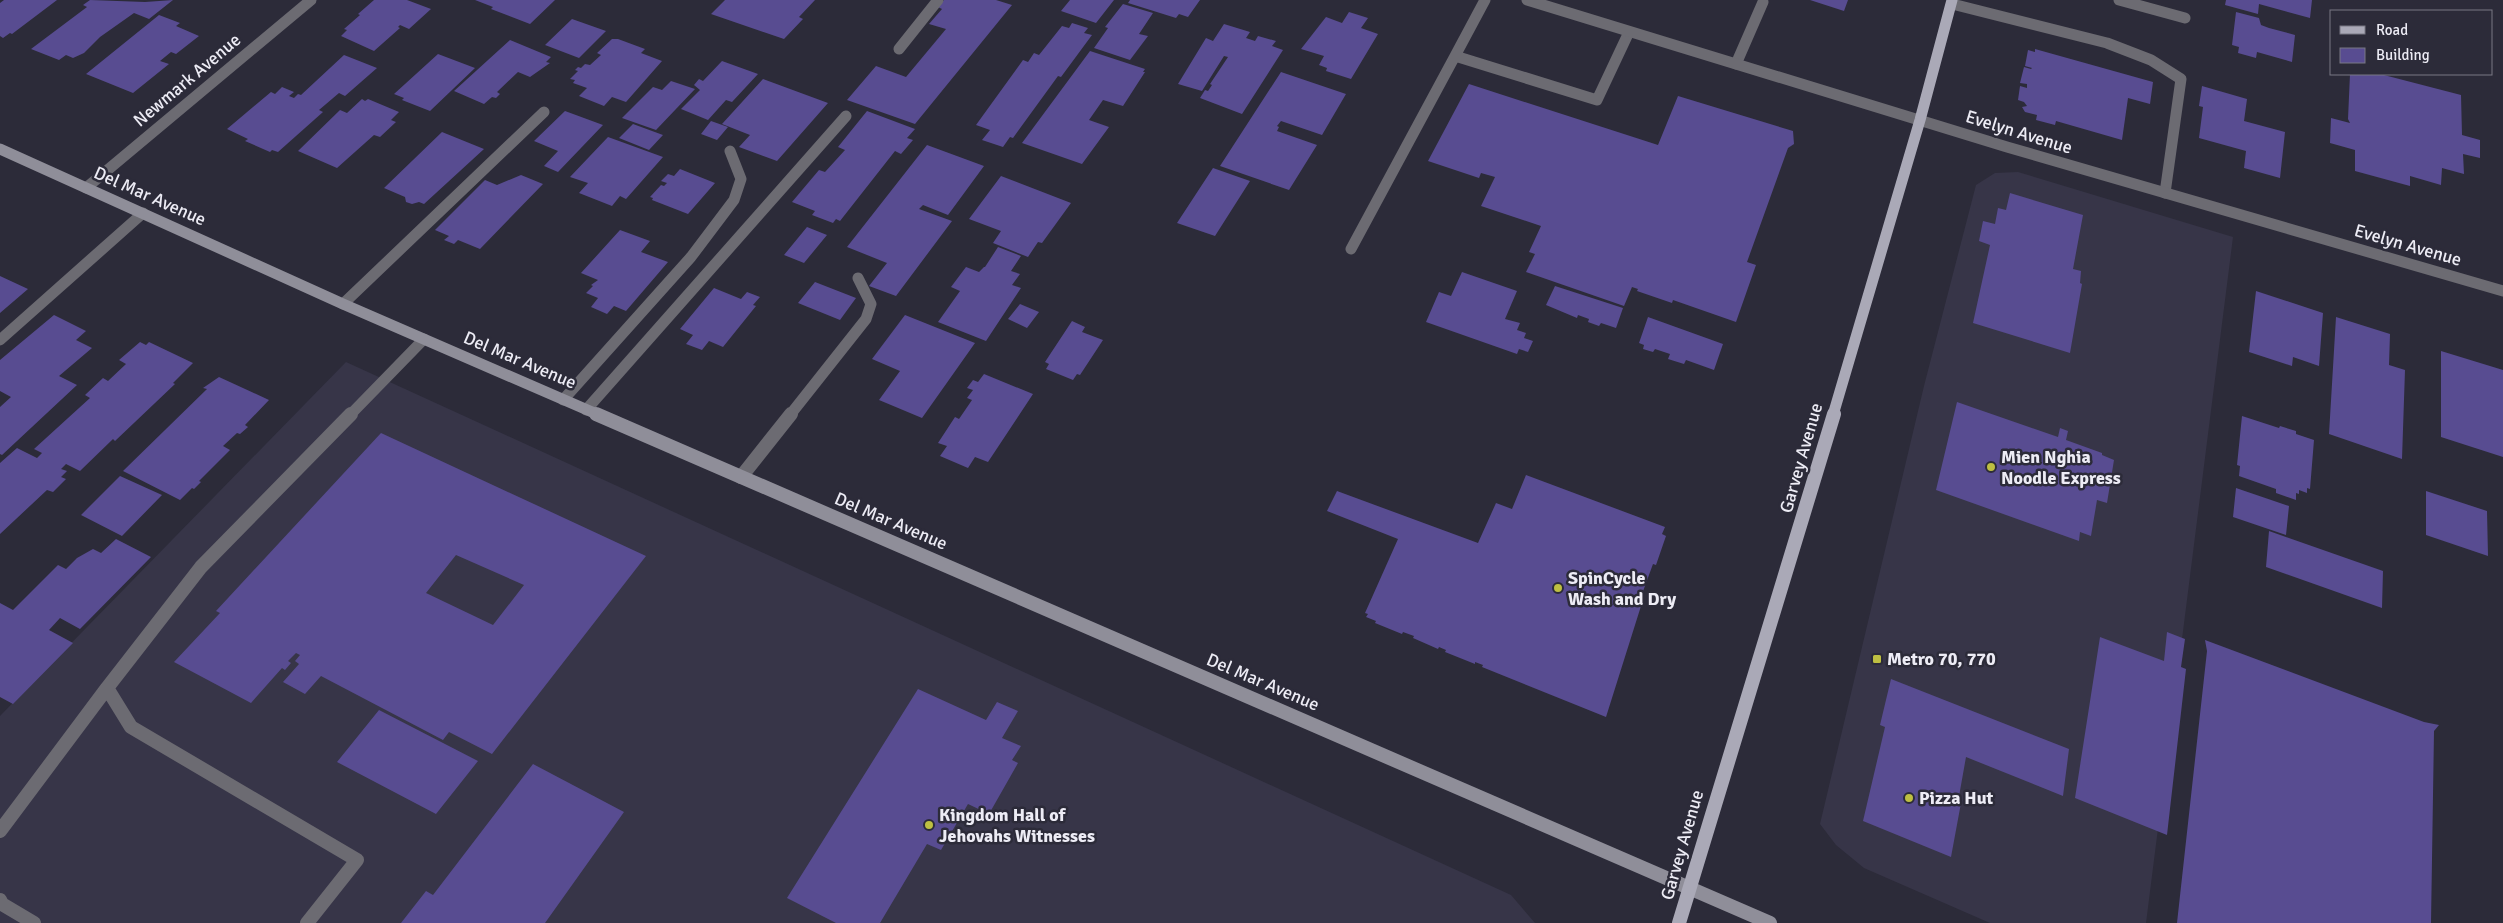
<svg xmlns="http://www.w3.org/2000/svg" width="2503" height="923" font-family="Signika,sans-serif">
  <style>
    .built { fill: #373548 }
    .building { fill: #584c91; fill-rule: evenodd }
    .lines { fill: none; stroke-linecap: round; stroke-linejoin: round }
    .service-far1 { stroke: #6c6b72; stroke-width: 11 }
    .service { stroke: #6c6b72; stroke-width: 14 }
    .minor { stroke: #6c6b72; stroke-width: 11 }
    .secondary-far1 { stroke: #8f8e99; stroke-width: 11 }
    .secondary { stroke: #8f8e99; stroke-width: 14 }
    .primary-far1 { stroke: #aaa9b7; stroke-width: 11 }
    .primary { stroke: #aaa9b7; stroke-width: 14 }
    .poi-dot { fill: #bebf42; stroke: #2c2b39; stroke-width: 2 }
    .labels { text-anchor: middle; stroke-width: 5; stroke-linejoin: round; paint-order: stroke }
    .street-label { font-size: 18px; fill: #edecf5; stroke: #2c2b39 }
    .poi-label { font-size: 18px; font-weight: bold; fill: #edecf5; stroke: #2c2b39; text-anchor: start }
  </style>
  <rect width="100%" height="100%" fill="#2c2b39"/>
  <path class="built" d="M2018,172l215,65 -87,686h-156l-126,-55 -28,-23 -16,-21 104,-438 52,-201 19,-12z
    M346,362l1165,533 24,28h-1535v-207z"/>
  <path class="building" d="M4,0h53l-45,34 -2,-1 -7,5 -3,-2v-33z
    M90,0l55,2 28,-2 -24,19 -15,-6 -34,24 -16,16 -11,5 -7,-3 -7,5 -28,-11 56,-42 -4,-2z
    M374,0h33l24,9 -22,20 -9,-4 -2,2 2,1 -26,23 -33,-15 6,-6 -3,-1 16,-14 -2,-1z
    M475,0h80l-25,24 -39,-15 2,-2z
    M725,0h90l-16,17 4,2 -19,20 -73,-25z
    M944,0h52l16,5 -97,119 -68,-24 29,-34 30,11 40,-48 -17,-5 13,-15 -4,-2z
    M1070,0h44l-18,23 -35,-12z
    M1130,0h70l-12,17 -9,-3 -3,4 -48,-15z
    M1810,0h38l-4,11z
    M2226,0h86l-2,18 -51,-14 -1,10 -33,-9z
    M1123,4l30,9 -14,21 9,2 -18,24 -36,-12 14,-20 -3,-1z
    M1349,12l19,6 -7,10 17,6 -27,45 -25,-8 1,-3 -8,-3 5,-9 -23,-7 25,-32 16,6z
    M2236,12l23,6 2,7 8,3 26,7 -3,27 -35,-10 -1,6 -18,-5 1,-6 -7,-2z
    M159,15l21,8 -4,3 23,10 -23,18 -5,-2 -11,9 9,3 -36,29 -47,-19z
    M572,19l34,12 -27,27 -34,-13z
    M1072,23l16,5 -4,5 8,2 -31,42 -3,-1 -45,62 -3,-1 -7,10 -21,-7 8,-10 -14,-5 47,-65 5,2 6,-9 5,2 23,-29 7,2z
    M1224,24l26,8 -4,6 9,3 3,-5 18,5 -4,5 11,4 -41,64 -42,-16 5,-8 3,1 4,-6 -2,-1 18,-27 -4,-1 -22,35 -24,-7 28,-46 7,3z
    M612,39h6l27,10 -4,4 21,8 -36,41 -14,-5 -8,9 -25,-10 8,-8 -14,-5 2,-3 -5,-1 8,-8 -3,-1 3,-3 3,1 4,-4 5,1 11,-10 -4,-2z
    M510,40l41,17 -5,5 4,1 -20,14 -12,-5 -21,20 3,2 -4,4 -4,-1 -8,7 -30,-13z
    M2035,49l118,33 -3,22 -22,-6 -6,42 -66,-19 -1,4 -19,-5 1,-5 -12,-3 -3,-5 5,-1 -3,-4 -6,-2 2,-14 7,2v-4l-7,-1 4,-16 7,2 1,-1 -7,-2 3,-16 7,2z
    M1090,51l55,18 -2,3h2l-22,34 -20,-6 -14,20 20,7 -27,37 -60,-21z
    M438,54l37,14 -45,43 -28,-11 2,-2 -10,-4z
    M344,55l33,13 -32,28 -6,-3 -20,17 4,2 -45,40 -6,-2 -2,2 -25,-11 3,-2 -21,-10 44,-37 4,2 7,-7 12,5 -5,4 5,2 4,-4 3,1z
    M722,61l36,13 -26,28 -6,-2 -18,20 -27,-11 19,-19 -6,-5 5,-6 4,2z
    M1281,72l65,22 -24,41 -41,-14 -4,5 2,1 -2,4 40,14 -28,45 -69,-24z
    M2350,74h30l81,21 1,40 18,5v18l-17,-4 1,20 -22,-6 -1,17 -31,-9v10l-55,-15v-21l-25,-7 1,-25 19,5 -2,-4z
    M763,79l65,24 -51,58 -38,-14 11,-12 -28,-11z
    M671,81l24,8 -39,41 -34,-12 31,-31 9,3z
    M1469,84l189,61 20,-49 115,35 1,13 -6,4 -41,114 9,3 -20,57 -63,-22 -1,3 -35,-12 1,-2 -6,-2 -8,19 -98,-34 9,-18 -6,-2 12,-26 -60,-20 14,-29 -14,-4 -2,5 -51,-17z
    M2202,86l45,13 -3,22 41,11 -5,46 -36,-10 2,-17 -47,-13 4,-31 -4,-1z
    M362,99l3,2 3,-2 31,13 -8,8 5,2 -16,15 -6,-2 -37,33 -39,-17 42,-41 7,3z
    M565,111l38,14 -45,47 -14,-6 14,-15 -24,-10z
    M867,111l48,18 -8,9 6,2 -12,14 -6,-3 -55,70 -4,-2 -3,4 -21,-8 3,-4 -23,-9 27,-32 6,2 20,-22 -7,-3z
    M711,121l17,6 -11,13 -16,-6z
    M633,124l30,11 -14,15 -30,-12z
    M442,132l42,17 -60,55 -5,-2 -7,2 -6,-2 -1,-5 -21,-9z
    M608,137l55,20 -37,42 -6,-3 -8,10 -33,-13 9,-10 -18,-6z
    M927,145l57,21 -36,49 -25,-10 -4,4 33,12 -56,75 -27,-10 18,-23 -40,-16z
    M1213,168l37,13 -35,55 -38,-13z
    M680,169l35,14 -27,31 -36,-14 1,-2 -3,-1 11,-12 3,1 3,-3 -6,-2 7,-7 6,2z
    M521,175l22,9 -63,65 -22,-9 -4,4 -10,-4 5,-4 -14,-6 50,-50 12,5z
    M1001,176l70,27 -29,40 -4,-1 -10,15 -35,-14 8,-12 -32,-12z
    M2010,193l73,22 -10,54 8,2 -1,12 2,1 -12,69 -97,-30 17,-78 -11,-4 4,-20 12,3 3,-16 8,2z
    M807,227l20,8 -23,28 -20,-8z
    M620,230l30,11 -9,11 27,10 -42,49 -12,-5 -7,8 -16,-7 7,-9 -12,-5 7,-7 -2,-1 7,-5 -17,-7z
    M998,247l23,9 -10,15 9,3 -8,11 9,3 -35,53 -48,-19 22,-31 -9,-4 15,-20 13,5 5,-5h1z
    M1462,272l55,19 -12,28 15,4 -3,7 9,3 -2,5 9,3 -5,11 -9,-3 -2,5 -91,-32 13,-30 12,4z
    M0,276l28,13 -28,24z
    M815,282l41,16 -16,22 -42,-17z
    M1555,286l68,22 -7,20 -15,-5 -2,3 -11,-4 1,-3 -11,-4 -1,3 -31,-13z
    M714,288l27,11 6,-7 13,5 -7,8 3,1 -33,41 -14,-6 -7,9 -16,-6 7,-9 -13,-6z
    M2256,291l67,22 -4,53 -26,-9 -1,9 -43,-14z
    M1020,304l19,8 -12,16 -19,-9z
    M54,315l32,16 -10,9 16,8 -33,28 18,9 -75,70 -2,-1v-47l11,-10 -11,-6v-31z
    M905,315l70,28 -53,75 -43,-18 21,-29 -28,-12z
    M1648,317l75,27 -9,26 -28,-10 -2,4 -16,-5 2,-5 -15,-5 -2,3 -10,-3 1,-4 -5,-2z
    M2336,317l54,17 -1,31 16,5 -3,89 -73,-25z
    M1072,321l13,6 -3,5 21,8 -23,35 -3,-1 -4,6 -27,-11 3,-5 -4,-2z
    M140,342l6,3 3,-3 44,21 -20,20 2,1 -60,57 -2,-2 -33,32 -14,-7 -5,5 6,2 -6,6 5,2 -13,13 -6,-2 -47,44v-71l17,-15 20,10 5,-5 -8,-4 56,-51 -5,-3 18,-17 5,3 18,-17 -7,-4z
    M2441,351l62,19v87l-62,-20z
    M984,374l49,20 -45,68 -13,-5 -7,11 -28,-12 7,-10 -9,-3 17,-26 4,2 13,-19 -5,-2 6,-8 -6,-2 6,-8 5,2z
    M219,377l50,23 -24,25 3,2 -8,7 -3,-1 -14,13 7,4 -31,31 2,1 -7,7 -2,-1 -12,12 -57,-29 84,-82 -4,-1z
    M1957,402l101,35 2,-9 8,3 -2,9 36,13v2l12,5 -7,43 -10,-3 -6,36 -11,-4 -1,9 -143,-51z
    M2242,416l37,12 1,-2 16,5v3l18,6 -4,49 -3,-1v5l-8,-3v4l-3,-1v7l-20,-7v-4l-37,-13 1,-10 -3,-1z
    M381,433l265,123 -154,198 -43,-22 -6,8 -122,-64 -16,18 -22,-12 16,-18 -4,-3 5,-6 -4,-2 -8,8 3,2 -6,7 -3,-2 -31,35 -77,-41 46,-49 -4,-2zM456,555l68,30 -31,40 -67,-32z
    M1526,475l139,52 -3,7 4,2 -10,29 -3,-1 -15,41 3,1 -35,111 -124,-50 1,-2 -8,-3v2l-30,-12 1,-2 -7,-3 -1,2 -25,-11 1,-2 -11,-4 -1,2 -27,-11 1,-2 -10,-4 2,-3 -3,-1 33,-74 -71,-28 10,-20 141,52 18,-40 16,6z
    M120,476l42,19 -40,41 -41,-21z
    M2236,488l53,18 -3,29 -53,-18z
    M2426,491l61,20 1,45 -62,-21z
    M2269,531l114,40 -1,37 -116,-41z
    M116,539l35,18 -71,72 -20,-11 -11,12 24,13 -60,61 -13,-7v-94l13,7 45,-45 8,4 11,-11 16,-9 8,4z
    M2167,632l18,7 -4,28 5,2 -19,166 -92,-37 25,-161 64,24z
    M2205,640l219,82 15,3 -5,6 -3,192h-254l30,-272z
    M1891,679l178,70 -6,47 -97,-39 -8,45 3,1 -10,54 -88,-36 22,-94 -5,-2z
    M918,689l68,31 11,-18 21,9 -16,27 19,8 -9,14 6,3 -29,51 -21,-10 -27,46 -14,-6 -47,79h-44l-49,-25z
    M379,710l99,51 -42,53 -99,-52z
    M533,764l91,48 -79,111h-144l25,-32 7,4z"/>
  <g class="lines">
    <path class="service-far1" d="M1485,0l-30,56 142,44 32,-68
      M2119,0l66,18
      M1952,4l155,39 44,17 30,19 -16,114
      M899,49l39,-49
      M1736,64l27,-62
      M1351,249l104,-193
      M343,304l201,-192
      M0,340l143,-127
      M563,400l128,-143 43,-57 7,-21 -11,-28
      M586,410l260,-294
      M350,415l74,-76
      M790,415l76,-96 5,-15 -13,-26"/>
    <path class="service" d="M741,477l50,-63
      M0,831l107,-143
      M0,900l2,4 32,19
      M307,923l50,-63 -226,-133 -24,-39 94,-121 150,-153"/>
    <path class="minor" d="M1527,0l480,147 496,144
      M86,188l225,-188"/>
    <path class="secondary-far1" d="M0,149l343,155 256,111"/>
    <path class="secondary" d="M596,414l1174,509"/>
    <path class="primary-far1" d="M1833,415l87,-295 32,-120"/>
    <path class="primary" d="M1679,923l155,-509"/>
  </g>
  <g class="poi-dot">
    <circle cx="1991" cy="467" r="5"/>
    <circle cx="1558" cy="588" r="5"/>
    <rect x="1872" y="654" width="10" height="10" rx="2.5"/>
    <circle cx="1909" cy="798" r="5"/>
    <circle cx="929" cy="825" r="5"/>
  </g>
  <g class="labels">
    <g class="street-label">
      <text transform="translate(187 80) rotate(-40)" y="6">Newmark Avenue</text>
      <text transform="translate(2019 132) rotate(17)" y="6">Evelyn Avenue</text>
      <text transform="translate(150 196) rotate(24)" y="6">Del Mar Avenue</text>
      <text transform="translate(2408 245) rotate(16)" y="6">Evelyn Avenue</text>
      <text transform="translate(520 360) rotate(23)" y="6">Del Mar Avenue</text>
      <text transform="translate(1801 458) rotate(-74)" y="6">Garvey Avenue</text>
      <text transform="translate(891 521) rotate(23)" y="6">Del Mar Avenue</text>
      <text transform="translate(1263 682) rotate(23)" y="6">Del Mar Avenue</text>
      <text transform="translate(1682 845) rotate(-74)" y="6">Garvey Avenue</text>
    </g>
    <g class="poi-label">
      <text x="2001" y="463">Mien Nghia<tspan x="2001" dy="21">Noodle Express</tspan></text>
      <text x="1568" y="584">SpinCycle<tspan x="1568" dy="21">Wash and Dry</tspan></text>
      <text x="1887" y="665">Metro 70, 770</text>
      <text x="1919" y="804">Pizza Hut</text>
      <text x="939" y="821">Kingdom Hall of<tspan x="939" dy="21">Jehovahs Witnesses</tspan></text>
    </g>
  </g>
  <rect x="2330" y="10" width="162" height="65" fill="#2c2b39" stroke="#797884"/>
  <rect x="2340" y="26" width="25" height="8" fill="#aaa9b7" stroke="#797884"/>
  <text x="2376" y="35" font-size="15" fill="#edecf5">Road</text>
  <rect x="2340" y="48" width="25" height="15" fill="#584c91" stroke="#797884"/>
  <text x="2376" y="60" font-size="15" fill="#edecf5">Building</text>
</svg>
